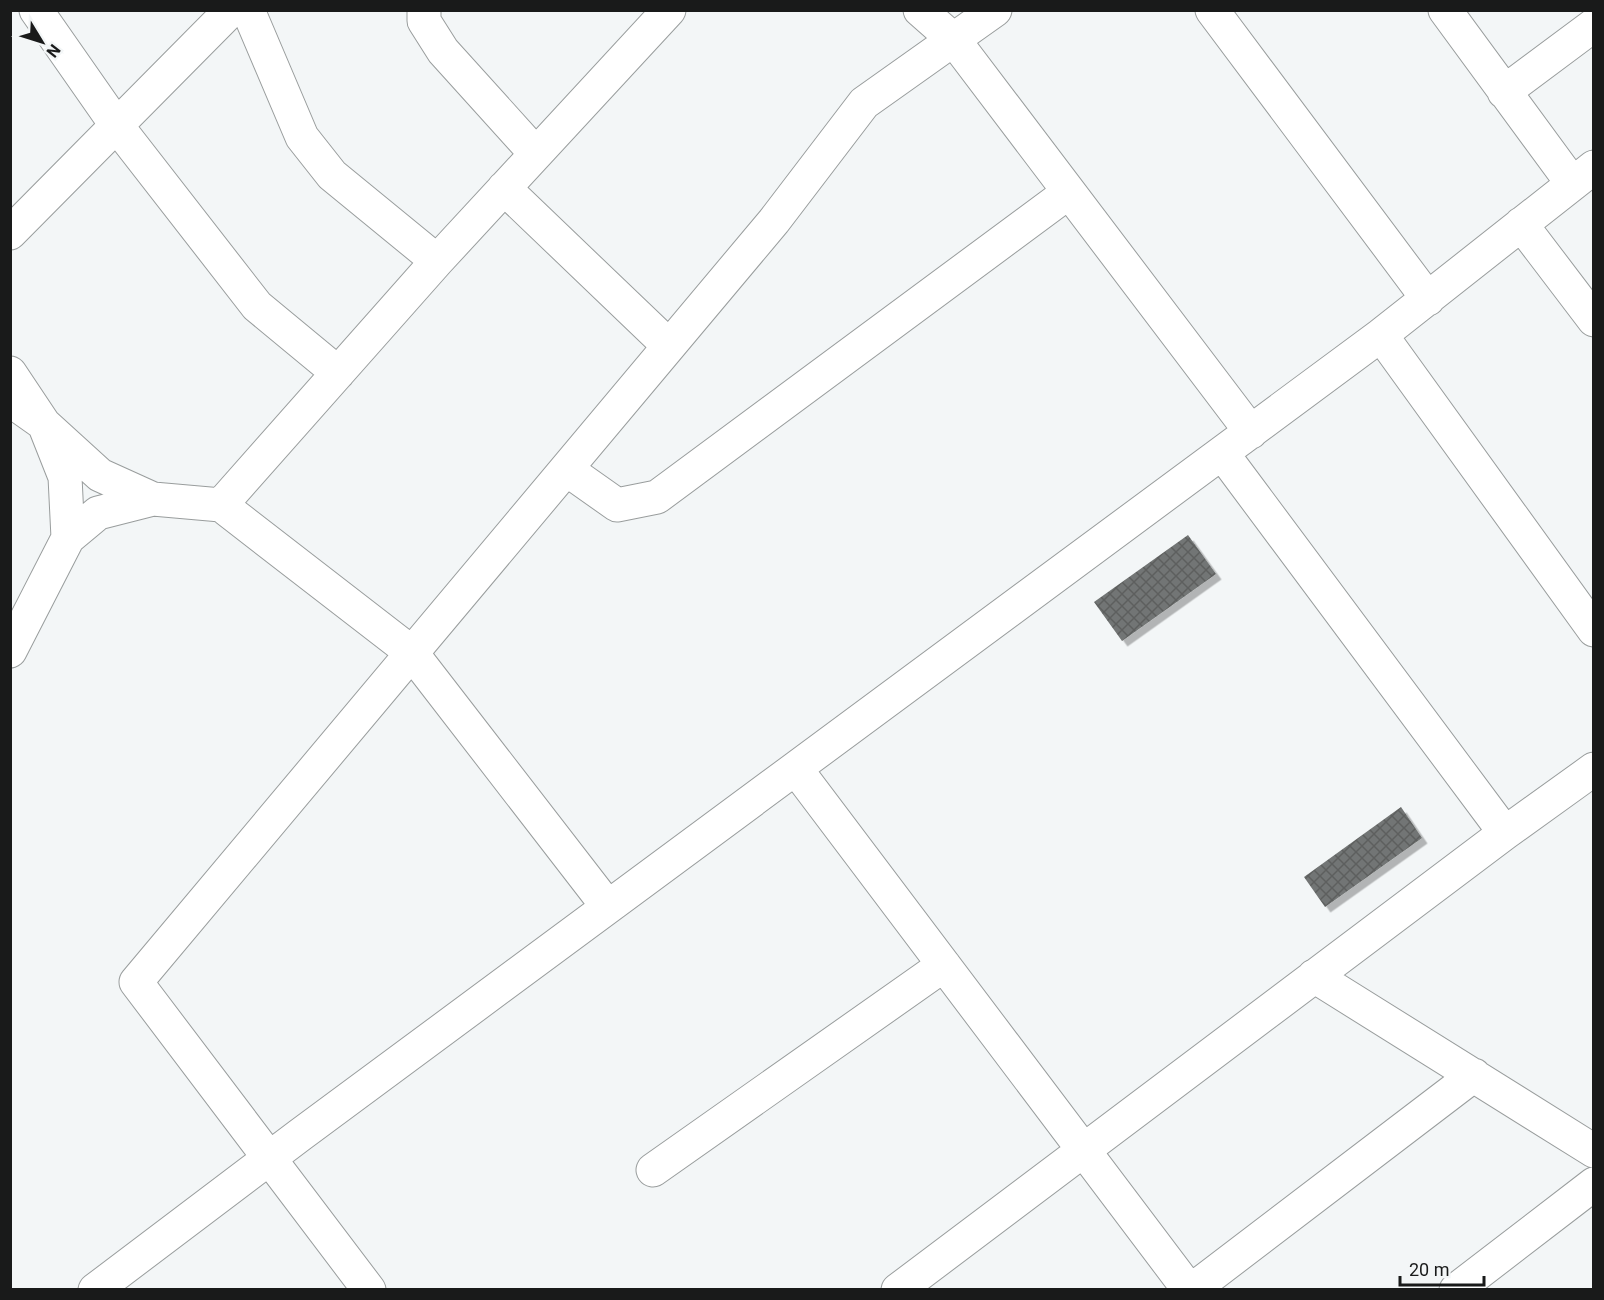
<svg xmlns="http://www.w3.org/2000/svg" width="1604" height="1300" font-family="Roboto,sans-serif">
  <style>
    .building { fill: url(#building-cross-hatch); filter: url(#shadow) }
    .lines { fill: none; stroke-linecap: round; stroke-linejoin: round }
    .minor-casing { stroke: #999d9d; stroke-width: 35 }
    .minor { stroke: #fff; stroke-width: 33 }
  </style>
  <defs>
    <pattern id="building-cross-hatch" width="8" height="8" patternUnits="userSpaceOnUse" patternTransform="scale(1.5)"><rect width="8" height="8" fill="#727574"/><path d="M0 0l8 8M0 8l8-8" fill="none" stroke="#5d5f5e"/></pattern>
    <filter id="shadow"><feDropShadow dx="5.5" dy="5.5" stdDeviation="0" flood-color="#0004"/></filter>
  </defs>
  <rect width="100%" height="100%" fill="#f3f6f7"/>
  <path class="building" d="M1188,535l28,39 -94,67 -28,-39z
    M1401,807l21,31 -97,69 -21,-30z"/>
  <g class="lines">
    <defs>
      <path id="minor" d="M36,10l81,116 140,180 81,67
        M248,10l54,127 30,38 105,86
        M424,10v11l19,30 93,103
        M920,10l34,30 297,392
        M1212,10l216,289
        M1445,10l127,173
        M1504,92l90,-67
        M504,188l165,158
        M1521,224l73,96
        M10,233l221,-223
        M1381,335l213,295
        M10,373l34,51 21,53 3,61 -58,113
        M10,400l34,24 56,51 53,24 68,6 190,147 197,255
        M1222,453l283,380
        M566,469l51,36 40,-8 412,-305
        M221,505l216,-244 232,-251
        M68,538l30,-25 55,-14
        M796,769l393,521
        M1314,976l280,175
        M653,1170l291,-205
        M95,1290l205,-155 1081,-800 213,-168
        M369,1290l-233,-308 638,-761 90,-118 131,-93
        M898,1290l607,-457 89,-64
        M1192,1290l282,-215
        M1456,1290l138,-106"/>
    </defs>
    <use href="#minor" class="minor-casing"/>
    <use href="#minor" class="minor"/>
  </g>
  <rect width="1604" height="1300" fill="none" stroke="#191a1a" stroke-width="24"/>
  <g transform="translate(42 42) rotate(128)" stroke="#f3f6f7" stroke-width="4.5" paint-order="stroke">
  <path d="M0-4.5L10 22L0 15L-10 22Z" fill="#191a1a"/>
  <text y="-9" font-size="16" font-weight="bold" text-anchor="middle" fill="#191a1a">N</text>
  </g>
  <path d="M1400 1276v9h84v-9" fill="none" stroke="#191a1a" stroke-width="3"/>
  <text x="1409" y="1276" font-size="18" fill="#191a1a" stroke="#f3f6f7" stroke-width="4.5" paint-order="stroke">20 m</text>
</svg>
